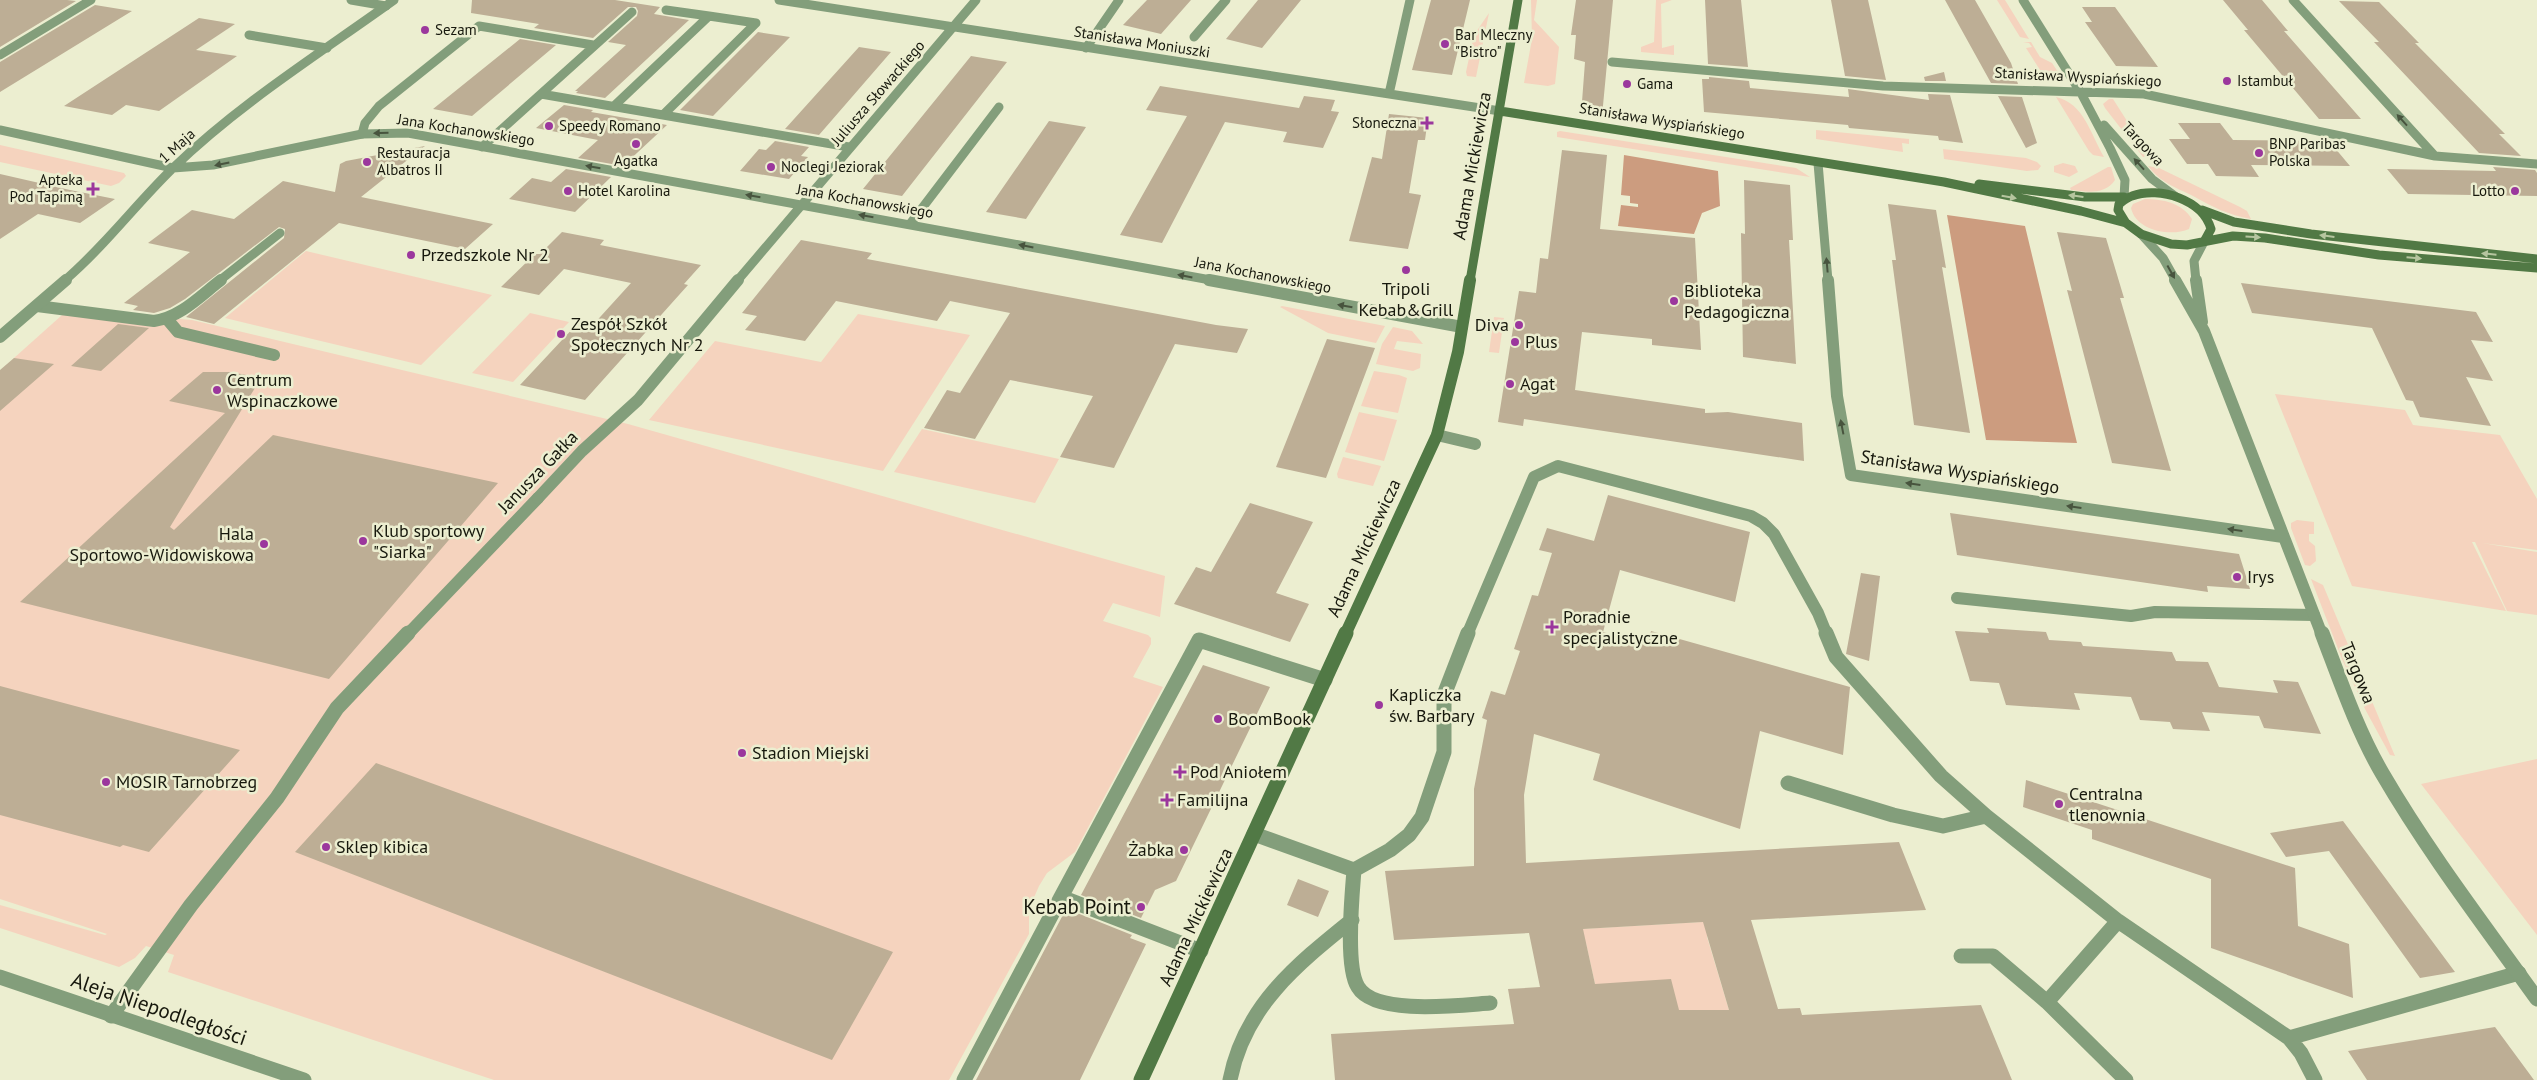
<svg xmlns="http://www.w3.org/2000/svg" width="2537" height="1080" font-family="'PT Sans',sans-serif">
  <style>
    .green { fill: #f5d3be }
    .forest { fill: #cc9c7f }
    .building { fill: #bdae95; fill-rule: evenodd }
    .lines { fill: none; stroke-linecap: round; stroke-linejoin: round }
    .lane-far2 { stroke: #839e7b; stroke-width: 9 }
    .lane-far1 { stroke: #839e7b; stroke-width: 12 }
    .lane { stroke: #839e7b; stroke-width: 15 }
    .street-far2 { stroke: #839e7b; stroke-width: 9 }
    .street-far1 { stroke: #839e7b; stroke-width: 12 }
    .street { stroke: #839e7b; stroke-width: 15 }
    .secondary-far2 { stroke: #517945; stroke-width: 9 }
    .secondary-far1 { stroke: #517945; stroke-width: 12 }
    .secondary { stroke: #517945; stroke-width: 15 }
    .oneway { fill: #48543e }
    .oneway2 { fill: #b6c59f }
    .poi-dot { fill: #9b379d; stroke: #eceed0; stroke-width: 2 }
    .labels { text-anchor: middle; stroke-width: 5; stroke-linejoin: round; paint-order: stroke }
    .far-poi-label { font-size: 15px; fill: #17180d; stroke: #eceed0; text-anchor: start }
    .far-street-label { font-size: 15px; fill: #17180d; stroke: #eceed0 }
    .street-label { font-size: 18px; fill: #17180d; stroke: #eceed0 }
    .poi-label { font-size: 18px; fill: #17180d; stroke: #eceed0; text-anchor: start }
    .near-poi-label { font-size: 21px; fill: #17180d; stroke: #eceed0; text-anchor: end }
    .near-street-label { font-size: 21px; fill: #17180d; stroke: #eceed0 }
  </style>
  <rect width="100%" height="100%" fill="#eceed0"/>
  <path class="green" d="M1531,0h6l-3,20 25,27 -4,37 -7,2 -24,-3 8,-44z
    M1656,0h16l-11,4 1,44 12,-3v10l-33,-3v-5l13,-5z
    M1997,0h8l24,39 -9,-2z
    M1489,13l-13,64 -9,-1 -1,-4 8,-37z
    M2023,42h8l9,15 12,6 6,9 -18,-2 -14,-22 6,-1 -3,-4z
    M2056,97c28,6 35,38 48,60l-11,-2 -4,-4z
    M2109,99h4l37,58h-7l-38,-49 -2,-4z
    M1816,130l93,9v5l-7,-1 1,9 -87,-13z
    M1560,131l236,37 14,9 -253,-40v-5z
    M0,145l124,28 2,3 -7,7 -8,3 -111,-24z
    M1943,149l83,9 11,4 4,4 -3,4 -11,1 -83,-12z
    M2063,163l12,3 3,6 -9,5 -15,-5v-6z
    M2148,166l11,2 81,39 7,4 4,8c-23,-4 -38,-12 -58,-23 -18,-9 -32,-13 -45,-30z
    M2108,167h3l4,13c-10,15 -28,12 -44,10l-1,-2z
    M2145,199c18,0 37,4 47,20l-3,10c-18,8 -53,2 -58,-21l2,-4z
    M306,251l186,44 -71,70 -196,-47z
    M1282,306l103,20 -9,17 -48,-10 -48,-26z
    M71,307l58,8 63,5 436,104 537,152 -5,41 -47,-14 -10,18 45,14 3,3v6l-18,33 30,10 -88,165 -28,21 -8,13 -10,23v25l-80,146h-455l-326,-108 6,-17 -28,-9 -11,12 -16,9 -119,-39v-23l105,30 2,-1 -107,-35v-523l14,-18z
    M530,313l39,9 -56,60 -41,-9z
    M858,314l112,21 -87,136 -234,-51 66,-79 106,21z
    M1494,317l10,1 -5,35 -10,-1z
    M1393,327l19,4 11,13 -26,-3 -3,8 27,5 -1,14 -7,3 -37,-7 6,-20z
    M1374,371l25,4 8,3 -9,35 -37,-7z
    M2275,394l130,16 8,15 87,10 37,64v51l-55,-7 55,9v63l-30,-4 -32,-69h-3l34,69 -154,-25z
    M1359,412l38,8 -13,41 -39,-9z
    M922,429l137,30 -24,44 -141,-31z
    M1343,457l38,9 -8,20 -35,-8 -1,-4z
    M2297,520l17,2v12h-5v7l6,5 1,15 -6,5 -5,-1 -14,-37v-5z
    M2311,579l12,6 72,171 -5,-1 -25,-46 -23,-50z
    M2537,759v176l-116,-151z
    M1719,921l-12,16 22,73 -50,3 -84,-29 -9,-41 -19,1 -3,-14z"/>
  <path class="forest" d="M1624,155l94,16 2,35 -18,7 -8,21 -76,-8 3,-21 17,2v-3l-8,-1v-7l-9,-1z
    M1947,215l78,11 52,217 -91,-3z"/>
  <path class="building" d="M0,0h67l9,1 -76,46z
    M472,0h143l45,7 -6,7 35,6 -84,78 -29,-5 2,-2h-3l51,-46 -18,-3 29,-26 1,-5 -2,-4h-8l-35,31 -59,-10 5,-4 -68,-11z
    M1147,0h44l-30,34 -38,-9z
    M1258,0h43l-39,48 -36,-9z
    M1431,0h39l-18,75 -40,-5z
    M1576,0h37l-11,116 -21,-1 4,-53 -11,-3 2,-24h-5z
    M1705,0h36l7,67 -40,-3z
    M1831,0h37l18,80 -41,-4z
    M1945,0h30l36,63 7,21 -27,-1z
    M2223,0h39l26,31h-4l77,88h-42l-75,-89h4z
    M2339,1l40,1 40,41h-4l90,91h-6l22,22 -42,-3 -105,-111h5z
    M95,5l37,6 -132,81v-30z
    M2082,7h33l43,60 -42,-1 -31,-44h7z
    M199,18l36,6 -39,26 41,6 -78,55 -33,-6 -14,10 -48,-9z
    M758,32l32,5 -77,79 -33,-6z
    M520,39l36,6 -84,71 -39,-7z
    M859,47l32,5 -72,83 -34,-6z
    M971,56l36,6 -105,134 -39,-7z
    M1944,72l2,9h-21l-1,-4z
    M1709,77l40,4 1,7 99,9 -1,-8 81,11 -1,-6 22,1 13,48 -24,-3 -1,-4 -89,-8 -1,-3 -144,-13 -2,-33h7z
    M1160,86l139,22 5,-12 31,4 -4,11 8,1 -16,36 -40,-6 4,-10 -62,-10 -63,121 -42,-8 67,-119 -41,-6z
    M1998,96l24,1 15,46 -11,5z
    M564,105l29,5 -2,2 76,13 -44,41 -45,-8 20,-18 -62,-12z
    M1389,114l39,4 -3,22h-7l-9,53 12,2 -13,54 -59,-8 23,-84 10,2z
    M1049,121l37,6 -60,92 -40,-7z
    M2178,123h42l13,17 96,1 21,25 -99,-1 8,12 -43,-1 -8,-12h-21l-18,-25h21z
    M775,141l34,6 -8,9 7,1 -19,22 -49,-8 19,-22 7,1z
    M425,146l-64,51 132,27 -28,25 -126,-26 -125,101 -28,-7 98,-79 1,-9 -6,-2 -94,72 -15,9 -16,5 -21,-3 5,-4 -14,-3 66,-51 -42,-9 44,-33 42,9 49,-38 52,11 5,-28 6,-3z
    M1562,150l45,5 -7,74 95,9 6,112 -49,-5v-6l-70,-7 -7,58 130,19v4l23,-1 74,11 2,38 -280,-42 -1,7 -25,-4 21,-131 17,2 4,-35 8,1z
    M2493,167l42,3 2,3v23l-129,-2 -21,-25 109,2z
    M566,169l45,8 -36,35 -66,-13 23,-21 19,4z
    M0,174l70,16 45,9 -35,24 -42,-9 -38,25z
    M1744,180l46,5 3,55h-4l7,124 -53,-7 -2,-124 4,1z
    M1888,204l48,6 10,58 -4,-1 28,166 -56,-8 -22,-165h4z
    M562,232l42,8 -4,5 101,20 -17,19 4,1 -103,115 -65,-15 57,-61 14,3 40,-44 -67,-14 -25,26 -38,-8 34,-33h5z
    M2057,232l49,6 18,60h-4l51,173 -59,-8 -45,-173 5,1z
    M801,240l71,13 -5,6 349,66 32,4 -11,24 -62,-9 -61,124 -54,-11 33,-61 -83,-16 -35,59 -51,-11 23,-38 13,3 50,-80 -60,-12 -13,20 -101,-20 -31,40 -60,-11 12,-14 -15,-3z
    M2241,283l235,29 17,30 -22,-2 22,41 -27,-4 25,49 -71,-9 -7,-16 -7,-1 -34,-72 -120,-15z
    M118,324l31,4 -48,43 -30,-5z
    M1327,339l48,9 -49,130 -50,-11z
    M14,358l40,6 -54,47v-41z
    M203,372h28l30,6 -91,149 4,3 99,-95 225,48 -169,196 -309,-77 205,-189 -56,-12z
    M1608,495l142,37 -15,70 -115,-32 -17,62 45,13 3,-14 199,56 -7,68 -83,-24 -20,98 -147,-49 7,-26 -66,-20 -10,61 2,68 373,-21 27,68 -175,10 27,89 22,-1 2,7 179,-10 31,75h-677l-4,-46 183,-10 -6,-35 32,-2 -11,-54 -135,7 -9,-69 89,-5v-77l13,-69 -5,-2 9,-27 14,4 15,-44 -6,-2 18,-54 6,1 14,-43 -13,-3 8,-22 47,13zM1703,922l26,88h-50l-8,-31 -76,5 -12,-55z
    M1250,503l63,19 -37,71 33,11 -19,38 -116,-38 22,-37 15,5z
    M1950,513l289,41 11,35 -43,-3 1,6 -251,-37z
    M1861,573l19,3 -11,85 -23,-7z
    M1987,628l59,4 3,8 32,2 2,4 89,6 4,9 32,1 11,25 59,6 -5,-13 25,2 23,52 -57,-6 -5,-12 -57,-4 8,19 -37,-2 -3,-7 -30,-2 -9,-23 -57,-4 6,17 -74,-5 -7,-22 -29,-2 -15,-50 34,2z
    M1203,665l67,22 -94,194 -21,9 -14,28 -60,-23z
    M0,686l240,64 -91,102 -26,-7 -3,2 -120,-32z
    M376,763l256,93 261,96 -61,108 -537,-208z
    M2026,780l269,88 3,58 51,18 4,54 -142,-50v-69l-119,-40v-9l-69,-23z
    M2343,821l112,151 -35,6 -91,-127 -43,6 -16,-24z
    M1298,879l31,12 -11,26 -31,-12z
    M1065,911l6,3 1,-3 60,24 -2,3 16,6 -66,136h-104z
    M2495,1027l39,53h-167l-19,-29z"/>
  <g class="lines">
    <path class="lane-far2" d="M351,0l35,6
      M666,10l43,6
      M249,35l78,13
      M1086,48l33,-48
      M0,55l91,-55
      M541,94l308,53
      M614,106l95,-90 47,7 -92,91
      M362,134l3,-11 14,-17 100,-80 114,19
      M482,147l150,-135
      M910,224l89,-117
      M219,281l61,-48"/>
    <path class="lane-far1" d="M37,306l117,15c27,-4 46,-25 67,-41
      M167,319l11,13 96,23
      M1437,435l38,9
      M1957,598l174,18 24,-4 159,3
      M407,635l131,-137
      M1467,635l67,-158 24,-11 193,50 12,7 11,11 44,79 9,22"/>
    <path class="lane" d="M1826,633l10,24 105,119 45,40 132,105
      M1788,783l105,32 50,11 43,-10
      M1254,834l100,36 36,-20 19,-15 13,-18 22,-65v-57l24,-62
      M1354,870c-2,26 -9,97 4,117 17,29 103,18 132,16
      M1201,951l-140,-54 138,-257 126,40
      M1961,956h32l54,46
      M111,1016l80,-111 86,-107 60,-90 71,-75
      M2289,1038l230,-65
      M964,1080l97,-183
      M1230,1080c14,-73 66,-115 122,-160
      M2126,1080l-79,-78 71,-81 171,117 12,15 14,27"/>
    <path class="street-far2" d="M779,0l721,111
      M2023,0l58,93 29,55 15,32 -1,17
      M2293,0l142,156
      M1194,37l32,-37
      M1612,62l271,24 261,8 291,62 102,8
      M1389,94l21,-94
      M2104,125l48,54 23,17
      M0,130l173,38 40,-3 149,-31 46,-1 808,148
      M1818,163l10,118
      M2141,234l22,24 13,23
      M64,281c40,-34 71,-76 109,-113 66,-64 146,-114 221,-168
      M737,281l239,-281
      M2196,281l-2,-20 11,-21"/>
    <path class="street-far1" d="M1209,280l253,47
      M1828,280l9,116 14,79 432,62
      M2175,280l29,51 118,304
      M2196,280l6,42
      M0,337l66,-57
      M538,498l44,-47 56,-51 100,-120"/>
    <path class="street" d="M2322,633c18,47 35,97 60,140 46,79 102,152 155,226
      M0,977l304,103"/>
    <path class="secondary-far2" d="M1500,111l444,71 137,29 45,12
      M1979,184l106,13h39
      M2202,210l32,12 77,12 226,25
      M2205,240l6,-11c-8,-29 -51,-43 -79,-33 -4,1 -9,5 -13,8l-1,6 8,13 15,11 30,10 16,1 46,-9 32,2 114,17 158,13
      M1470,281l48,-281"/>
    <path class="secondary-far1" d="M1345,635l92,-200 21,-83 12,-72"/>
    <path class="secondary" d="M1141,1080l205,-447"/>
  </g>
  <defs><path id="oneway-solid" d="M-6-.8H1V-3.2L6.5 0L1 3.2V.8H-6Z" transform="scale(1.25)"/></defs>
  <g class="oneway">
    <use href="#oneway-solid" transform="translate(2402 120) rotate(-132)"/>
    <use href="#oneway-solid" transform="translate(381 133) rotate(178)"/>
    <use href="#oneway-solid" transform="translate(222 164) rotate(168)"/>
    <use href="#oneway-solid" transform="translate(2139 164) rotate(-132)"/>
    <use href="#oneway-solid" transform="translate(593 167) rotate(-170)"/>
    <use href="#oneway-solid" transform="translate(753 196) rotate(-170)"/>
    <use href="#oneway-solid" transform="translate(866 216) rotate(-170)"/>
    <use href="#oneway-solid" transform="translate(1026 246) rotate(-169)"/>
    <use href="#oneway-solid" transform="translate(1827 265) rotate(-95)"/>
    <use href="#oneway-solid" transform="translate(2171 272) rotate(61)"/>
    <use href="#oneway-solid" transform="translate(1185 276) rotate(-169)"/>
    <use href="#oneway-solid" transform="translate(1345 306) rotate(-170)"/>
    <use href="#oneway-solid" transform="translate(1842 427) rotate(-101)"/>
    <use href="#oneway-solid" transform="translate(1913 484) rotate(-172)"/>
    <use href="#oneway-solid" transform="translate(2074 507) rotate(-172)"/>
    <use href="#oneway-solid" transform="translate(2235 530) rotate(-172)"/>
  </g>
  <g class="oneway2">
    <use href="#oneway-solid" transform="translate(2076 196) rotate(-173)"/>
    <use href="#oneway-solid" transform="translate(2009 197) rotate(10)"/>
    <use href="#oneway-solid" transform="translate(2327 236) rotate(-173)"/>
    <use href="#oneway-solid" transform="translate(2253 237) rotate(3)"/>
    <use href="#oneway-solid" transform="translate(2489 254) rotate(-174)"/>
    <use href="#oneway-solid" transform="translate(2414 258) rotate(5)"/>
  </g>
  <g class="poi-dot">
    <circle cx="425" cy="30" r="5"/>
    <circle cx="1445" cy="44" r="5"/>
    <circle cx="2227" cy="81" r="5"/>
    <circle cx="1627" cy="84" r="5"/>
    <path d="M1424.5 115.5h5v5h5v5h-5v5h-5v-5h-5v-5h5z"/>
    <circle cx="549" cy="126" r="5"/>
    <circle cx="636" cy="144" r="5"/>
    <circle cx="2259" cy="153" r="5"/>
    <circle cx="367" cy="162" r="5"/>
    <circle cx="771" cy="167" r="5"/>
    <path d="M90.5 181.5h5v5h5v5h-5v5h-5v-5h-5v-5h5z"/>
    <circle cx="568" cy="191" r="5"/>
    <circle cx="2515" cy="191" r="5"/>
    <circle cx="411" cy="255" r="5"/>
    <circle cx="1406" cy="270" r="5"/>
    <circle cx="1674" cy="301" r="5"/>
    <circle cx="1519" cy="325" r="5"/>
    <circle cx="561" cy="334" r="5"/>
    <circle cx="1515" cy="342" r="5"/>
    <circle cx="1510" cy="384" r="5"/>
    <circle cx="217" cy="390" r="5"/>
    <circle cx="363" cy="541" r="5"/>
    <circle cx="264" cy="544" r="5"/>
    <circle cx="2237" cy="577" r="5"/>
    <path d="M1549.5 619.5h5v5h5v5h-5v5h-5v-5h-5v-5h5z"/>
    <circle cx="1379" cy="705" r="5"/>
    <circle cx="1218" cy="719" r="5"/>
    <circle cx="742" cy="753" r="5"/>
    <path d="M1177.5 764.5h5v5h5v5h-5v5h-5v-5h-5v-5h5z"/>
    <circle cx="106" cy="782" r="5"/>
    <path d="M1164.5 792.5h5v5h5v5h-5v5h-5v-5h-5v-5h5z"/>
    <circle cx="2059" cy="804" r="5"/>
    <circle cx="326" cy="847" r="5"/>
    <circle cx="1184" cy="850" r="5"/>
    <circle cx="1141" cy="907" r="5"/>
  </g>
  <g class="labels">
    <g class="far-poi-label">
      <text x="435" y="35">Sezam</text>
      <text x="1455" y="40">Bar Mleczny<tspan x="1455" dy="17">"Bistro"</tspan></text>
      <text x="2237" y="86">Istambuł</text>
      <text x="1637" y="89">Gama</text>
      <text x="1417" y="128" text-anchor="end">Słoneczna</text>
      <text x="559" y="131">Speedy Romano</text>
      <text x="2269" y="149">BNP Paribas<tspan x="2269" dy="17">Polska</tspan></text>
      <text x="377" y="158">Restauracja<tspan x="377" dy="17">Albatros II</tspan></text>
      <text x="636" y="166" text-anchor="middle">Agatka</text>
      <text x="781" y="172">Noclegi Jeziorak</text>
      <text x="83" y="185" text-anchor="end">Apteka<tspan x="83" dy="17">Pod Tapimą</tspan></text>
      <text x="578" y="196">Hotel Karolina</text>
      <text x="2505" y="196" text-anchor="end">Lotto</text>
    </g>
    <g class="far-street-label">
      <text transform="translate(1142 42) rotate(9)" y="5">Stanisława Moniuszki</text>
      <text transform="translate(2078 77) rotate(3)" y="5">Stanisława Wyspiańskiego</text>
      <text transform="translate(878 93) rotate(-49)" y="5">Juliusza Słowackiego</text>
      <text transform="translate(1662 121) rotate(9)" y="5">Stanisława Wyspiańskiego</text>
      <text transform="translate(466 130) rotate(9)" y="5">Jana Kochanowskiego</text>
      <text transform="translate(2143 144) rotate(47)" y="5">Targowa</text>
      <text transform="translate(177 146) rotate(-42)" y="5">1 Maja</text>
      <text transform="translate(865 201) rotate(10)" y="5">Jana Kochanowskiego</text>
      <text transform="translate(1263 275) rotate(11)" y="5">Jana Kochanowskiego</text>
    </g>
    <g class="street-label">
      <text transform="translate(1472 166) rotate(-80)" y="6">Adama Mickiewicza</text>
      <text transform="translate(538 472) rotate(-46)" y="6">Janusza Gałka</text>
      <text transform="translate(1960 472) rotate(9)" y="6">Stanisława Wyspiańskiego</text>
      <text transform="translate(1364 548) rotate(-65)" y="6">Adama Mickiewicza</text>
      <text transform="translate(2358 673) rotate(68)" y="6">Targowa</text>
      <text transform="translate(1196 917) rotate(-65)" y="6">Adama Mickiewicza</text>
    </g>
    <g class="poi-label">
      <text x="421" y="261">Przedszkole Nr 2</text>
      <text x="1406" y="295" text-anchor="middle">Tripoli<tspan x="1406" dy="21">Kebab&amp;Grill</tspan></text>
      <text x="1684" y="297">Biblioteka<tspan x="1684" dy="21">Pedagogiczna</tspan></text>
      <text x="571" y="330">Zespół Szkół<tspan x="571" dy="21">Społecznych Nr 2</tspan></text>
      <text x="1509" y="331" text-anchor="end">Diva</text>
      <text x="1525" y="348">Plus</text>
      <text x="227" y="386">Centrum<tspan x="227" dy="21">Wspinaczkowe</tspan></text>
      <text x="1520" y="390">Agat</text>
      <text x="373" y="537">Klub sportowy<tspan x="373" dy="21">"Siarka"</tspan></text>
      <text x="254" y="540" text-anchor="end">Hala<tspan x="254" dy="21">Sportowo-Widowiskowa</tspan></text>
      <text x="2247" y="583">Irys</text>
      <text x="1563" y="623">Poradnie<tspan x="1563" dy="21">specjalistyczne</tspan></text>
      <text x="1389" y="701">Kapliczka<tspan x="1389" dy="21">św. Barbary</tspan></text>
      <text x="1228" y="725">BoomBook</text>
      <text x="752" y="759">Stadion Miejski</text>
      <text x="1190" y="778">Pod Aniołem</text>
      <text x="116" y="788">MOSIR Tarnobrzeg</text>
      <text x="2069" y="800">Centralna<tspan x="2069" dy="21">tlenownia</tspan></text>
      <text x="1177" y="806">Familijna</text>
      <text x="336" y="853">Sklep kibica</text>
      <text x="1174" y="856" text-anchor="end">Żabka</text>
    </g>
    <g class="near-poi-label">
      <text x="1131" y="914">Kebab Point</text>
    </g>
    <g class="near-street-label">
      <text transform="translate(159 1009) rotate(19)" y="7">Aleja Niepodległości</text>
    </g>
  </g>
</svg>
